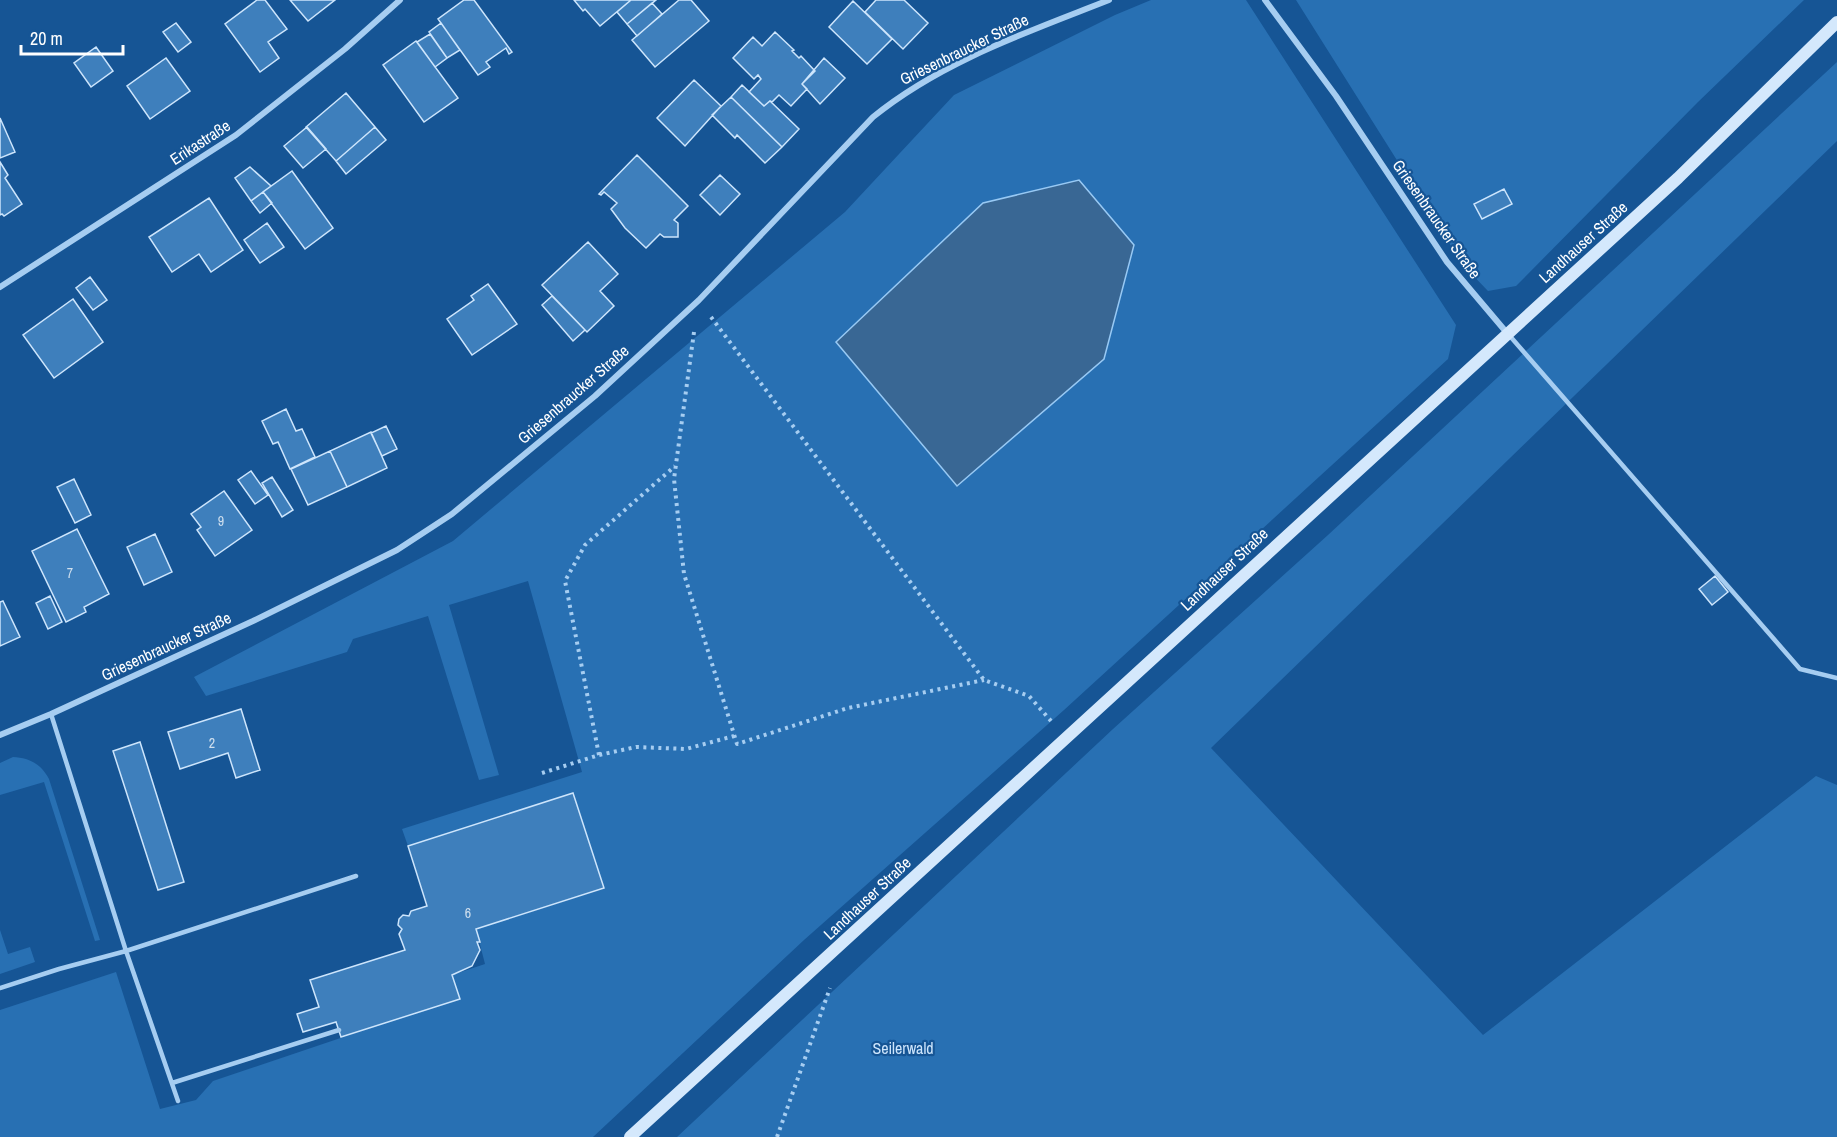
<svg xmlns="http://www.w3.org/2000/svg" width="1837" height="1137" font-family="'Archivo Narrow',sans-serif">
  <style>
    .green { fill: #2870b3 }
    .water { fill: #396794; stroke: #98c9f4; stroke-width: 1.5 }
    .building { fill: #3e7fbc; stroke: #cde5fc; stroke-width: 1.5 }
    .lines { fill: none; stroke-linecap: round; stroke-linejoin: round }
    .path { stroke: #a6cdf1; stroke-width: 4; stroke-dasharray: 3 4.5; stroke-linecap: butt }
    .service { stroke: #a6cdf1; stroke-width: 4.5 }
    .minor { stroke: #a6cdf1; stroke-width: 6 }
    .secondary { stroke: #d4e8fc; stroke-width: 12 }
    .labels { text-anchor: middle; stroke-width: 4.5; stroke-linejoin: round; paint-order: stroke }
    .number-label { font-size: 14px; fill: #cfdfee }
    .street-label { font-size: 16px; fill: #fff; stroke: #165595 }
    .park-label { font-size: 16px; fill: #cde5fc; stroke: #165595 }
  </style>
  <rect width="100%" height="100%" fill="#165595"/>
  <path class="green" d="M1151,0h95l210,325 -8,34 -384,351 -260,230 -211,197h-593v-127l116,-38 44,137 36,-9 17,-19 246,-83 -7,-23 33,-11 -9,-35 127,-40 -30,-96 -165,53 -6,-17 180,-57 -54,-191 -79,24 50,170 -20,5 -51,-164 -75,23 -6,13 -141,44 -12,-19 259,-136 392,-329 109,-117 161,-80z
    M1296,0h508l-106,102 -182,184 -28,5 -25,-26z
    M1837,62v79l-626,607 272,287 333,-259 21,9v352h-1160l436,-408 215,-194z
    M13,757c17,1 28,7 36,22l51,161 -5,1 -51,-159 -44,13v-32z
    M0,930l8,24 22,-7 5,15 -35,12z"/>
  <path class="water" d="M1079,180l55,65 -30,114 -147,127 -121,-144 147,-139z"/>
  <path class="building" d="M257,0h8l22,29 -19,13 11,16 -19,14 -35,-48z
    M290,0h45l-27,21z
    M464,0h10l38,52 -3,2 -3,-6 -20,14 4,5 -12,8 -40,-56z
    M574,0h57l-31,26 -15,-17 -2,2z
    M631,0h25l-29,24 -10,-12z
    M679,0h12l18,21 -54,46 -23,-27z
    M876,0h28l24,23 -25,26 -38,-37z
    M853,1l39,38 -25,25 -38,-37z
    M652,3l10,11 -25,22 -10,-12z
    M176,23l15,19 -13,10 -15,-20z
    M441,23l19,27 -13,8 -18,-26z
    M775,32l19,18 -2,1 7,7 2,-2 14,15 -13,13 5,5 -16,17 -12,-11 -7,7 -2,-1 -6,5 -15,-14 12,-13 -3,-4 -4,4 -21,-21 20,-21 9,9z
    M430,34l17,24 -12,9 -18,-25z
    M416,41l42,57 -34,24 -41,-57z
    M96,47l17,24 -22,16 -17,-24z
    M166,58l24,33 -40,28 -23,-33z
    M824,58l21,20 -25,26 -18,-20z
    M694,80l27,26 -36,40 -28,-28z
    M742,85l22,21 6,-5 29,28 -17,18 -51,-50z
    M346,93l29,34 -39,34 -30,-34z
    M731,97l51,50 -17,16 -28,-28 -2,3 -23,-23z
    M0,118l15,34 -15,6z
    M307,127l19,22 -23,19 -19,-22z
    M375,127l11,13 -40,34 -10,-13z
    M637,155l51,51 -14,14 4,3v14h-14l-4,-3 -14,14 -21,-20 -14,-19 6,-6 -13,-11 -3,3 -2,-1z
    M0,162l8,13 -3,3 17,26 -18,12 -2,-2 -2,1z
    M250,167l21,19 -20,15 -16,-23z
    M292,171l41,57 -28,21 -42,-57z
    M720,175l20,19 -20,21 -20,-20z
    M1504,189l8,15 -30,15 -8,-15z
    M263,192l9,11 -12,10 -9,-12z
    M209,198l34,52 -32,22 -12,-18 -27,18 -23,-35z
    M267,223l17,24 -24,16 -16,-23z
    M588,242l30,32 -18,17 14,15 -27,26 -45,-47z
    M90,277l17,23 -14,10 -17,-22z
    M488,284l29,40 -45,31 -25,-36 27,-19 -3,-4z
    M552,296l33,34 -12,11 -31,-36z
    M73,299l30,43 -49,36 -31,-43z
    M286,409l10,22 6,-2 13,28 -25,12 -12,-27 -5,2 -11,-23z
    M386,426l11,23 -15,7 -11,-23z
    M371,432l16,36 -40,19 -17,-36z
    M330,451l17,36 -39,18 -17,-36z
    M251,471l17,24 -13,9 -17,-24z
    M272,477l21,33 -11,7 -20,-34z
    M74,479l17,36 -16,8 -18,-36z
    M224,491l28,39 -37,26 -18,-26 4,-3 -10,-13z
    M77,529l32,65 -25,13 2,5 -20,10 -34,-71z
    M155,534l17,38 -28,13 -17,-38z
    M1715,576l13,16 -16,13 -13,-16z
    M50,596l12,26 -14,7 -12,-26z
    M3,601l17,36 -20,9v-44z
    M241,709l19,61 -24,8 -8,-25 -48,16 -12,-37z
    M140,742l44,140 -26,8 -45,-139z
    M573,793l31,95 -128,41 4,13h-3l3,8 -8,16 -20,9 8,24 -119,38 -5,-15 -33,10 -6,-18 22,-7 -9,-27 95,-30 -6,-16 3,-5 -4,-4 1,-6 4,-4 6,1 2,-5 16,-5 -19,-60z"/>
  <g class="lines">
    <path class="path" d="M711,317l273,363 45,16 22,25
      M694,332l-20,147 10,95 53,170 111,-36 136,-28
      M599,755l-34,-174 20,-36 90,-79
      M542,773l57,-18 37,-8 50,2 48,-13
      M777,1137l53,-149"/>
    <path class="service" d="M1509,335l291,334 37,9
      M51,714l75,237 52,150
      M0,988l59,-19 67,-18 230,-75
      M172,1083l167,-53"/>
    <path class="minor" d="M1265,0l71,96 111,166 60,71
      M0,287l236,-152 109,-86 55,-49
      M0,735l51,-21 202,-93 144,-71 55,-36 143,-118 104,-96 174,-183c69,-56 155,-85 236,-117"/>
    <path class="secondary" d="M630,1137l1048,-959 159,-156"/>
  </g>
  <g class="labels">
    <g class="number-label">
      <text x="221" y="526">9</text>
      <text x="70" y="578">7</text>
      <text x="212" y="748">2</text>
      <text x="468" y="918">6</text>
    </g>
    <g class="street-label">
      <text transform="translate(964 49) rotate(-26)" y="6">Griesenbraucker Straße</text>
      <text transform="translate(200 142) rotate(-33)" y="6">Erikastraße</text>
      <text transform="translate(1437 219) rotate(55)" y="6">Griesenbraucker Straße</text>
      <text transform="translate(1583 242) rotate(-42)" y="6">Landhauser Straße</text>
      <text transform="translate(573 394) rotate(-41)" y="6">Griesenbraucker Straße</text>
      <text transform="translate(1224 569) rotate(-43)" y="6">Landhauser Straße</text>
      <text transform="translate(166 646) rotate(-25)" y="6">Griesenbraucker Straße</text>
      <text transform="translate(867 898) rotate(-43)" y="6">Landhauser Straße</text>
    </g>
    <g class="park-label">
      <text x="903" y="1054">Seilerwald</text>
    </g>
  </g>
  <path d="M21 45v9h102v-9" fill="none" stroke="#ffffff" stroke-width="3"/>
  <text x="30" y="45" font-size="18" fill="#ffffff" stroke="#165595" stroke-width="4.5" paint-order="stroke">20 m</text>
</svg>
